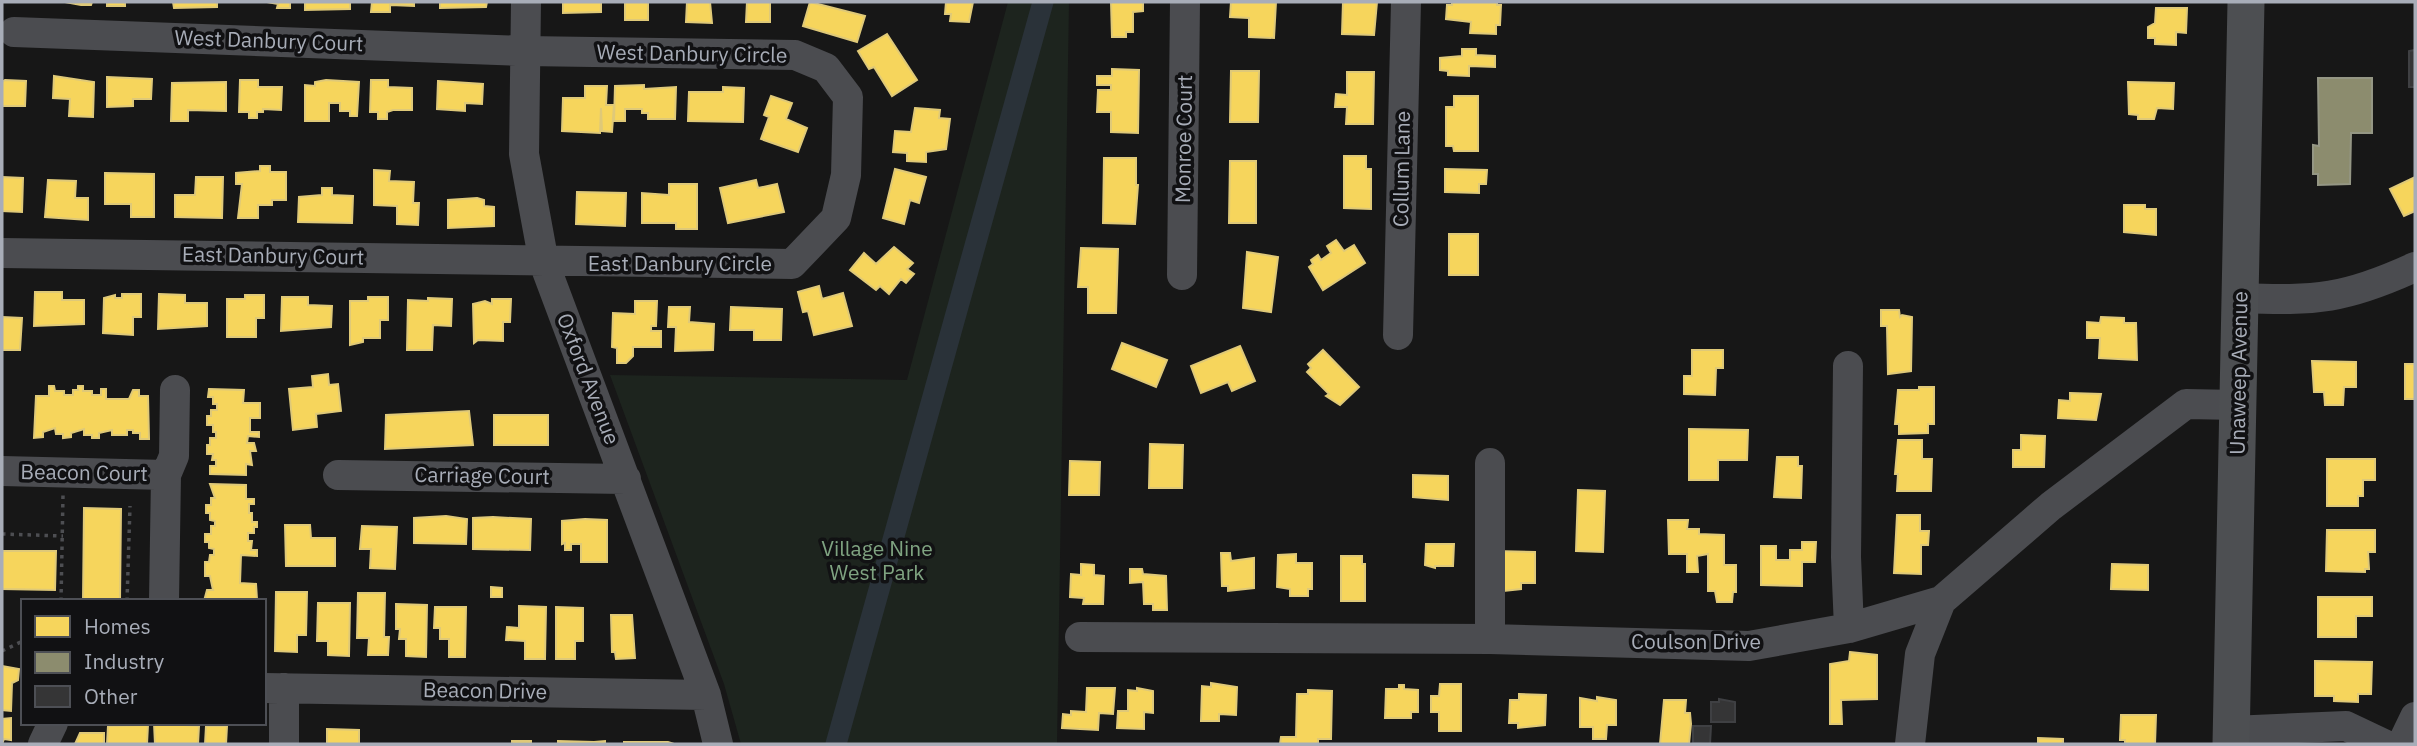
<svg xmlns="http://www.w3.org/2000/svg" width="2417" height="746" font-family="'IBM Plex Sans',sans-serif">
  <style>
    .green { fill: #1d241e }
    .homes { fill: #f6d55c; stroke: #dfc978; stroke-width: 2 }
    .industry { fill: #8c8c6e; stroke: #949684; stroke-width: 2 }
    .lines { fill: none; stroke-linecap: round; stroke-linejoin: round }
    .canal { stroke: #2a3239; stroke-width: 21 }
    .building { fill: #353536; stroke: #3f4043; stroke-width: 2 }
    .path { stroke: #4d4e52; stroke-width: 3.5; stroke-dasharray: 3.5 5; stroke-linecap: butt }
    .minor { stroke: #4b4c50; stroke-width: 30 }
    .major { stroke: #4d4f52; stroke-width: 37 }
    .labels { text-anchor: middle; stroke-width: 7; stroke-linejoin: round; paint-order: stroke }
    .street-label { font-size: 21px; fill: #a8adb8; stroke: #111113 }
    .park-label { font-size: 21px; fill: #7fa381; stroke: #111113 }
  </style>
  <rect width="100%" height="100%" fill="#171717"/>
  <path class="green" d="M1008,2h61l-12,742h-316l-17,-60 -114,-309 297,5z"/>
  <path class="homes" d="M65,2h27l-1,3h-10z
    M107,2h18v4h-18z
    M173,2h44v5l-43,1z
    M267,2h23v6h-13l1,-4z
    M305,2h45v7l-45,1z
    M372,2h42v4l-24,-1v7h-19z
    M440,2h47l-1,5 -46,1z
    M563,2h38v10l-38,1z
    M625,2h23v18h-23z
    M687,2h23l2,21 -26,-1z
    M747,2h23v20h-24z
    M810,2l55,14 -8,26 -54,-16z
    M946,2h27l-4,20 -19,-1 1,-7h-6z
    M1111,2h32v9l-10,1v20h-7v5h-14z
    M1231,2h45l-2,36 -25,-1v-19l-19,-1z
    M1343,2h34l-3,33 -32,-1z
    M1452,2h45v3h4l-1,20h-4v9l-26,-1 1,-11 -25,-3 1,-14h5z
    M2156,8h31l-1,25 -10,-1v13l-21,-1v-6h-7v-11l7,-4z
    M887,34l30,46 -25,16 -18,-29 -5,2 -11,-18z
    M1462,49h14v6l19,1v11l-26,-1v10l-21,-1v-4l-8,-1v-12l22,-2z
    M1112,69l27,1 -1,63 -27,-1v-20h-14l1,-22h13v-5h-14v-9h15z
    M1231,71h28l-1,51h-28z
    M1347,72h27l-1,52h-27l1,-17h-12l1,-13 11,1z
    M54,76l40,6 -1,35 -24,-1 1,-17 -17,-1z
    M107,77l45,2 -1,20h-18v7l-26,1z
    M5,80l21,1 -1,25h-23v-24z
    M240,80h18v7h24l-1,23 -18,-1v3h-6v6h-8v-6h-10z
    M326,80l33,2 -2,34h-7v-5h-10v-8h-11v18h-24v-36l10,1v-4z
    M371,80h17v7l24,1v22h-19l-6,2v7h-9v-7h-8z
    M438,81l45,3 -1,20 -17,-1v8l-28,-2z
    M226,82v29l-38,-1v11h-17l1,-38z
    M2128,82l46,1 -1,26 -16,-1 -3,11h-16v-4l-9,-1z
    M644,85v4l32,-2 -1,32h-27v-6h-6v-4h-17v12h-11l1,-35z
    M585,86h22l-1,19h8l-2,27 -10,-1 -1,-23 -1,25 -38,-2 1,-33h22z
    M723,87l21,1 -1,34 -55,-1 1,-29h34z
    M771,96l21,7 -6,16 21,9 -9,24 -37,-13 8,-22 -5,-2z
    M1454,96h24v55h-24l-1,-5h-7v-39h8z
    M915,108l25,2 -1,8 11,1 -4,30 -20,3v10l-19,-1v-8l-14,-1 2,-21 16,1z
    M1344,156h22v13h5v40l-27,-1z
    M1104,158h32v27h2l-3,39 -32,-1z
    M1230,161h26v62h-27z
    M260,166h10v6h16v28h-14v5h-14v13h-20l4,-34h-6v-11l24,-2z
    M895,169l31,8 -7,26 -9,-3 -6,24 -21,-6z
    M1445,169l42,1 -1,14h-7v9l-34,-1z
    M374,170l16,1 -1,10 25,1 -1,21h6l-1,22 -21,-1v-18l-23,-1z
    M105,173l49,1v43h-23v-13h-26z
    M2,177l21,1 -1,34 -20,-1z
    M196,177h27l-1,41 -47,-1v-22h20z
    M2415,177v34l-11,5 -14,-27z
    M48,180l28,1 -1,17h13v22l-43,-3z
    M756,180l2,8 19,-4 7,28 -56,11 -8,-35z
    M669,184h28v45h-21v-6h-34v-30l27,2z
    M322,188h10v7l21,1 -1,27 -54,-1 1,-25 23,-2z
    M577,192l49,1 -1,33 -49,-2z
    M477,198l7,2v6l10,1v19l-46,2v-28z
    M2124,205h21v4h11v26l-32,-3z
    M1449,234h29v41h-29z
    M1336,240l8,11 10,-6 11,18 -42,27 -14,-23 4,-3 -2,-4 7,-5 3,5 10,-7 -4,-7z
    M894,247l19,16 -6,6 7,5 -8,9 -5,-4 -12,15 -9,-8 -4,4 -26,-20 14,-17 12,11z
    M1081,248l37,1 -2,64h-28v-26h-10z
    M1247,252l31,5 -7,55 -28,-4z
    M819,286l3,13 21,-6 9,33 -38,9 -6,-24 -5,1 -5,-20z
    M35,292h27v8h22v24l-50,2z
    M122,294h19v23h-8v18l-30,-2 1,-35 11,-3v3h7z
    M159,294l26,1v8h22v23l-49,3z
    M245,295h19v23h-8v19h-29v-38h18z
    M282,297h26v8l24,1 -1,21 -50,4z
    M368,297h20v23h-8v18h-17v4l-13,3v-44h18z
    M428,298l24,1 -1,27 -18,-1 -1,25h-25l1,-50 20,1z
    M492,299h19l-1,23h-7v19l-25,-1 -4,3 -1,-39 12,-3 7,3z
    M635,301h22l-1,25h-5v5h10v16h-28v9l-7,7h-9v-15l-5,-1 1,-34 22,1z
    M669,307h21l-1,15 25,2 -1,26 -38,1 1,-24h-8z
    M731,307l51,2 -1,31h-27v-10h-24z
    M1881,310h18l1,7 2,-2 10,2 -1,54 -23,3 -1,-48h-6z
    M2,317l20,1 -2,32h-18z
    M2101,317l23,1v5h12l1,37 -38,-2 1,-20h-13v-16l13,1z
    M1122,343l45,17 -11,27 -44,-18z
    M1240,346l15,35 -23,10 -4,-9 -27,11 -10,-27z
    M1323,350l36,37 -19,18 -14,-9 3,-2 -22,-22 4,-4 -3,-4z
    M1692,350h31v18h-7l-1,27 -31,-1v-18h8z
    M2312,361l44,1v25h-12l-1,18h-18l-1,-13h-10z
    M2405,364h10v35h-10z
    M328,374l1,11 9,-1 3,27 -25,3 1,13 -24,3 -4,-41 24,-2 -1,-11z
    M49,386h5l1,5h9v4h9v-5h5v-4h5v5h9v4h9v-6h5v10h23l4,-9h6v6h9l1,43h-9v-6h-7v-3h-6v5h-15v-5l-13,3v5h-7v-3h-8v-6l-13,4v4l-8,1v-4h-7l-1,-6 -12,4v5l-9,1 2,-42h13z
    M1919,387h15v37h-6v9l-29,1v-10h-4l3,-34h21z
    M209,389l35,1 -1,13h17v15h-10v14h9v5l-11,-1 -1,7h7l2,8h-6l2,14 -6,-1v11l-36,-1v-8h6v-6h-4l1,-6h-6v-9h3v-7h6v-6h-3v-7h-6v-9h4v-6h6v-6h-4v-7h-5z
    M2070,393l31,1 -5,26 -38,-2 1,-18 11,1z
    M469,411l4,34 -88,4 1,-34z
    M494,415h54v30h-54z
    M1689,429l59,1 -1,30h-29v20h-29z
    M2021,435l24,1 -1,31h-31v-17h8z
    M1898,440h24v19h10l-1,32h-34l1,-17h-3z
    M1150,444l33,1 -1,43h-33z
    M1777,457h21v9h4l-1,32 -27,-1z
    M2327,459h48v21h-12v16h-5v10h-31z
    M1070,461l30,1 -1,33h-30z
    M1413,475l35,1v24l-35,-3z
    M210,484l36,1v14h8v5h-5v9h3v9h5v5h-3v6h-6v8h4l-1,9h6v6l-16,-1 -1,28 16,1 1,15 -5,2h-48l3,-11h6l-3,-14h-5v-14h4l1,-7h4v-6l-5,-1v-6h-4v-8h6v-8h4v-5l-5,-1v-7h-4v-8h5v-7h4z
    M1578,490l27,1 -2,61 -27,-1z
    M84,508l37,1 -1,92h-37z
    M1897,515h23v16h9l-1,14h-7v29l-27,-1z
    M446,516l21,3 -1,25 -52,-1v-25z
    M493,517l38,2 -1,31 -57,-1v-31z
    M585,519l22,1v42h-26v-18h-10v6h-6v-7l-3,1v-23z
    M1668,520h20l-1,9h12v5l25,1v30h12v27h-3l-1,10h-15l-2,-11h-7v-37l-11,2 1,16h-11v-18h-18z
    M285,525h25l1,13h24v28h-49z
    M362,526l35,1 -2,42 -25,-1 1,-19h-11z
    M2327,530h48v22h-7l1,17h-4v3l-39,-1z
    M1802,542h14l-1,20h-13v24l-41,-1v-39h15v14h14v-10h12z
    M1426,544h28l-1,22h-18v2l-10,-3z
    M2,551h54l-1,39 -53,-1z
    M1494,551l41,1v31h-14v6l-17,2z
    M1221,553h9l1,8 23,-3v30l-26,3v-5h-6z
    M1296,554v9h16v26h-4v7h-18v-7l-13,-2 1,-32z
    M1341,556h21v8h3v37h-24z
    M1081,564l13,1v10l10,1 -1,28h-20l1,-6 -14,-1 1,-23 10,1z
    M2112,564l36,1v25l-37,-1z
    M1130,569h12l1,5 23,2 1,34h-14v-6h-9l-1,-22 -13,1z
    M491,587l11,1v9h-11z
    M276,592h31l-1,43h-9v17l-22,-1z
    M358,593h27l-1,44h5l-1,18h-20l1,-17h-12z
    M2318,597h54v19h-16v21h-38z
    M318,603h32l-1,53 -21,-1v-14h-11z
    M396,604l31,1 -1,52 -20,-1v-17h-7l1,-10h-4z
    M519,606l27,1 -1,52h-20v-18l-19,-1 1,-13 12,1z
    M435,607h31l-1,50h-16v-18h-9v-11h-6z
    M556,607l27,1v33h-8v18h-19z
    M611,615h21l3,43 -19,1 -1,-7h-3z
    M1850,652l27,3v44l-36,1 1,24h-12v-60l19,-3z
    M2315,661l57,1 -1,32h-13v8l-24,-1v-5h-19z
    M2,666l17,3 -1,11 -6,3 -1,28 -9,-1z
    M1211,683l26,4 -1,28 -17,-1v7h-18l1,-35 9,1z
    M1440,684h21v47h-22v-19h-8v-16h8z
    M1399,685h5v4l14,1v22h-7v6h-26l1,-29h13z
    M1087,688h28l-2,26 -14,-1 -1,17 -36,-2 1,-14 8,1v-4l15,1z
    M1137,688l16,3v22l-9,-1v17l-27,-1 1,-17h10v-21l9,1z
    M1308,690l24,1 -1,48h-13v5h-38l1,-7h15l1,-43h11z
    M1519,694l27,1 -1,30 -27,3v-5h-9l1,-23h9z
    M1597,697l19,3v25h-9l-1,14h-13v-12h-13v-29l17,3z
    M1664,700h22l-1,13h5l1,11 -2,20h-29z
    M2121,715h35l-1,29h-30v-4h-5z
    M11,718v22l-7,-1 -2,5v-25z
    M154,723l45,3 -1,18h-43z
    M148,725l-1,19h-40l1,-18z
    M206,726h21l-1,18h-21z
    M327,729l32,1v14h-32z
    M80,733h24v11h-29z
    M2038,738l25,1v5h-25z
    M512,741h19v3h-19z
    M558,741l36,1 11,-1v3h-47z
    M624,742h44l6,2h-50z"/>
  <path class="industry" d="M2318,78h54v55h-21l-1,51 -32,1v-11h-5v-29l6,1z"/>
  <g class="lines">
    <path class="canal" d="M836,744l207,-742"/>
  </g>
  <path class="building" d="M2415,50v37h-6v-36z
    M1719,699l16,3v20h-24v-20h8z
    M1693,726h18l-1,18 -17,-1z"/>
  <g class="lines">
    <path class="path" d="M2,534l61,2
      M61,601l2,-106
      M127,601l3,-95
      M2,651l21,-10"/>
    <path class="minor" d="M526,2l-2,152 20,109 162,432 12,49
      M2,253l790,11 44,-46 10,-43 2,-78 -22,-29 -31,-13 -270,-4 -511,-19
      M1182,275l3,-273
      M2240,298c77,3 105,1 175,-31
      M1398,335l8,-333
      M1848,366l-2,191 3,71
      M2,471l164,4
      M338,475l288,4
      M164,601l2,-126 8,-19 1,-66
      M1080,637l410,2 259,7 100,-18 92,-27 110,-95 135,-102 52,1
      M1490,639v-176
      M264,688l442,7
      M2231,731l115,-5 38,18
      M43,744l10,-21
      M284,744v-56
      M1910,744l10,-90 21,-53
      M2402,744l13,-27"/>
    <path class="major" d="M2231,744l15,-742"/>
  </g>
  <g class="labels">
    <g class="street-label">
      <text transform="translate(269 41) rotate(2)" y="7">West Danbury Court</text>
      <text transform="translate(692 54) rotate(1)" y="7">West Danbury Circle</text>
      <text transform="translate(1184 139) rotate(-89)" y="7">Monroe Court</text>
      <text transform="translate(1402 169) rotate(-89)" y="7">Collum Lane</text>
      <text transform="translate(273 256) rotate(1)" y="7">East Danbury Court</text>
      <text x="680" y="271">East Danbury Circle</text>
      <text transform="translate(2239 373) rotate(-89)" y="7">Unaweep Avenue</text>
      <text transform="translate(588 379) rotate(69)" y="7">Oxford Avenue</text>
      <text transform="translate(84 473) rotate(1)" y="7">Beacon Court</text>
      <text transform="translate(482 476) rotate(1)" y="7">Carriage Court</text>
      <text x="1696" y="649">Coulson Drive</text>
      <text transform="translate(485 691) rotate(1)" y="7">Beacon Drive</text>
    </g>
    <g class="park-label">
      <text x="877" y="556">Village Nine<tspan x="877" dy="24">West Park</tspan></text>
    </g>
  </g>
  <rect width="2417" height="746" fill="none" stroke="#a8adb8" stroke-width="7"/>
  <rect x="21" y="599" width="245" height="126" fill="#111113" stroke="#4d4f55" stroke-width="2"/>
  <rect x="35" y="616" width="35" height="21" fill="#f6d55c" stroke="#4d4f55" stroke-width="2"/>
  <text x="84" y="634" font-size="21" fill="#a8adb8">Homes</text>
  <rect x="35" y="652" width="35" height="21" fill="#8c8c6e" stroke="#4d4f55" stroke-width="2"/>
  <text x="84" y="669" font-size="21" fill="#a8adb8">Industry</text>
  <rect x="35" y="686" width="35" height="21" fill="#353536" stroke="#4d4f55" stroke-width="2"/>
  <text x="84" y="704" font-size="21" fill="#a8adb8">Other</text>
</svg>
